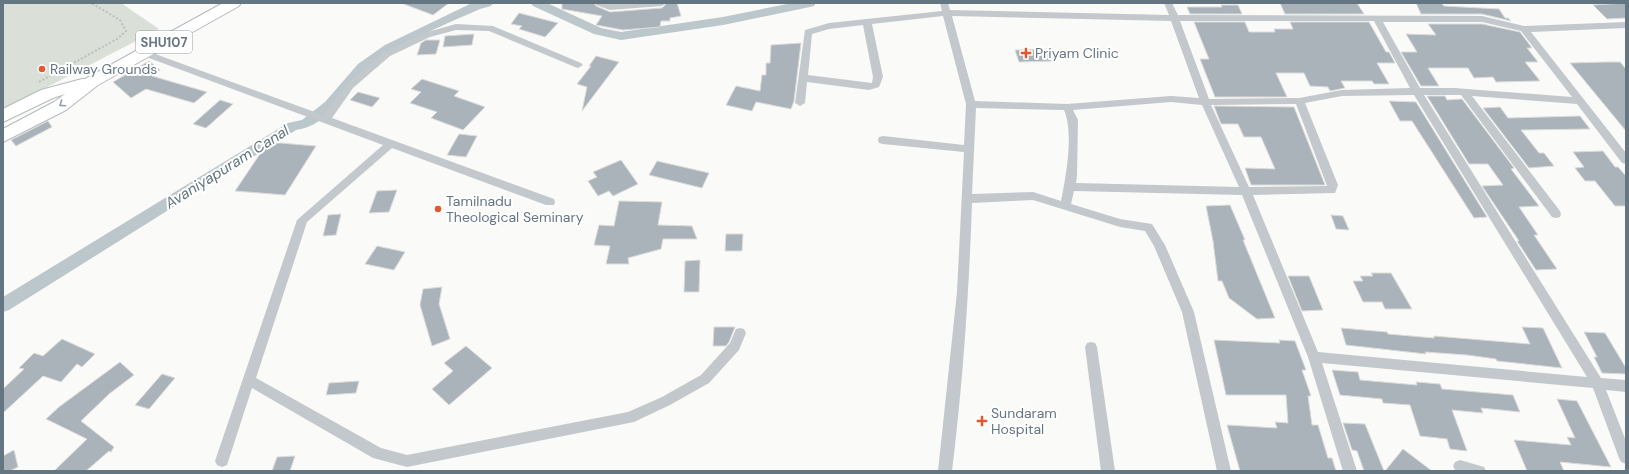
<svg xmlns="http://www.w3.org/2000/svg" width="1629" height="474" font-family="'DM Sans',sans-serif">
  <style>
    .green { fill: #dadfd7 }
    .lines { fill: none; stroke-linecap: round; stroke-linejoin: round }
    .canal { fill: #bbc7cb; fill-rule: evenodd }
    .building { fill: #aab3b9; stroke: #dcdcda }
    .primary-casing { stroke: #b5babe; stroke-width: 2 }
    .path { stroke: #bbbfc2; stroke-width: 2; stroke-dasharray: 2 2; stroke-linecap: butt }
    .street { fill: #c3c8cc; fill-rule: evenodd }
    .primary { fill: #fff; fill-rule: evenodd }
    .oneway { stroke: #939fa8 }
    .poi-dot { fill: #e4572e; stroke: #fff; stroke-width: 1.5 }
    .labels { text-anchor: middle; stroke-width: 4; stroke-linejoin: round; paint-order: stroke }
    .shield { fill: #fff; stroke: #939fa8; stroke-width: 1 }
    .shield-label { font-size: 13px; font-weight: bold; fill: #657683 }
    .poi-label { font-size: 14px; fill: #657683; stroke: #fff; text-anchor: start }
    .water-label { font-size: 15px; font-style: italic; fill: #60757c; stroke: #fff }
  </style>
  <rect width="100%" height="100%" fill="#fafaf8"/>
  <path class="green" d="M3,3h118l38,26 -156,81z"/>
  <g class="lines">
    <path class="canal" d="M472,3h21l-2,3 -11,3c-34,15 -86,36 -113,61 -22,22 -37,55 -71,60l-287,180 -6,2v-15l285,-174 14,-3 23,-18 33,-38 27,-19z
      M531,3h16l54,25 20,4 102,-15 69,-14h24l-2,3 -4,1 -87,18 -102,15 -27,-6 -61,-28z"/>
  </g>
  <path class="building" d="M401,3h48l-16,12z
    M562,3h32l2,3 14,6 52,-4 5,-5h10l4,13 -11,2v3h-9l-1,6 -37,3 -27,-5 6,-9 -40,-7z
    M1280,3h77l7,11h-79z
    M1416,3h25l3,3 55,3 6,9h3l3,3 -29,-7h-61z
    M1626,3v15l-19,1 -14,-14z
    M1221,5h17l4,9h-52l-3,-7h35z
    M519,13l39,10 -13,14 -26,-8 3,-3 -11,-2z
    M1194,22h51l4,10h26l-1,-3h19l-3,-7h79l17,30h3l6,11h-18l12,21h-15l-2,-3h-31l4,7 -15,3 -2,-4 -18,-1 -6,-13h-28l11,24h-72l-15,-38h9z
    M1428,24h54l38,8 12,16h-5l11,14h-13l15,19 -44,1 -3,-5 -19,1 -6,-10h-40l11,18h-18l-20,-34h16l-11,-18 30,1z
    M474,34l-2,11 -29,2 2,-11z
    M426,40h14l-4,14 -19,1 4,-12z
    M801,43l-7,58 -3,8 -35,-7 -4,9 -26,-6 10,-19 24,5 2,-16h4v-12h4l1,-18z
    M1048,49l4,12 -33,1 -4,-12z
    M596,56l23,6 -37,49 5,-24 -10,-3 14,-18h-2z
    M149,61l11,9 -8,6 55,16 -13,11 -48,-14 -15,9 -18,-16z
    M1605,62h15l6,7v62l-56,-68z
    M422,79l37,12 -5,5 31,11 -22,23 -32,-12 6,-6 -27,-9 11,-11 -10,-3z
    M358,92l22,6 -8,9 -22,-7z
    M1427,96h18l2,4 15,-1 52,69 -3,1 28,37 -20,1 19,28h-4l23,34 -21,1 -19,-29h2l-37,-55 21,-1 -15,-21h-19z
    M220,100l13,4 -27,24 -13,-4z
    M1389,101l27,1 71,115 -13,1 -62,-97h-12z
    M1214,106l80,1 31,78h-74l-6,-17 30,1 -14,-32h-17l-6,-13h-17z
    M1500,107l8,11 72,-2 10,13 -69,1 18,23h5l10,13 -25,2 -46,-60z
    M48,121l4,6 -36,19 -5,-6z
    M459,134l18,2 -11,21 -19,-2z
    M268,142l48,4 -31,49 -50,-4z
    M1603,151l12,16h3l8,9v30h-11l-20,-25h-10l-10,-13 9,-1 -11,-15z
    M621,160l17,24 -25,12 -4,-5 -11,5 -10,-15 9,-4 -4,-5z
    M657,161l52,12 -7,15 -53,-13z
    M397,190l-8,22 -20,1 8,-22z
    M619,201l43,1 -4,23 34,1 5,13h-34l-2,10 -33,9 1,6h-23l4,-18 -16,-1 5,-20 15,1z
    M1230,205l15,35h-2l32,78 -18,1 -28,-21 -7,-17h-4l-5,-40 -7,-35z
    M341,214l-5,21 -13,1 5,-21z
    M1331,215l12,1 6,14 -13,-1z
    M726,234h17l-1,17h-17z
    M377,246l28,6 -11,18 -29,-6z
    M700,260l-1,32h-15l1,-31z
    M1371,273h20l21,36h-27l-3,-7h-19l-10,-21h10l-3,-5h13z
    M1288,276h21l14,34 -21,1z
    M442,287l-3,17 11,35 -18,7 -12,-41 3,-16z
    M714,327h21l-6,15 -3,4h-13z
    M1522,327l21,1 19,40 -65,-7 -1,-2 -29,-4 -42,-3 1,2 -80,-9 -5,-17 46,4 1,2 46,4v-2l96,8z
    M1584,332l21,1 21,35v6l-24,-1 -8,-16h3z
    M62,339l33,15 -13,13 -5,-3 -16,18 -18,-6 -40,37v-24l21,-20 -5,-1 15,-15 9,3z
    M1214,340l66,3 -1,-3 16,1 11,29h-4l9,26h-3l4,29h6l10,33h4l4,13h-96l-13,-46 50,3 -2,-6 13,1 -2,-28h-60z
    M466,346l26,22 -43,37 -17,-16 21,-18 -9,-8z
    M120,362l14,13 -25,19 -28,27 33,26 -3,5 -2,-1 -23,20h-32l33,-32 -41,-20 13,-12z
    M1332,370l26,2 2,8 57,5 -1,-3 24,2 2,5 71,6 7,17 -39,-4 2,5 -31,-3 15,41 -17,-2 -3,-10 -27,-3 -10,-31 -27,-2 -1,-4 -42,-4z
    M162,374l13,4 -26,31 -14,-4z
    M359,381l-3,12 -30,2 3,-12z
    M1557,399l20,2 34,66 -51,-5 4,9h-37l-13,-31 57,5 -4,-8 8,1z
    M1343,423l22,1 19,47h-20l-7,-20 -5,-1z
    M1403,449l29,22h-47z
    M14,450l4,17 -8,4h-7v-15z
    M295,456l-5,15h-18l5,-14z"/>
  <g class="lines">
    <defs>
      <path id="primary" d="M223,3h18l-2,3 -141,79 -32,25 -63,32v-13l51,-27 11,-8 -12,4 -50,24v-13l38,-19 41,-11h3z"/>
    </defs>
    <use href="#primary" class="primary-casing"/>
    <path class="path" d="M39,82l78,-43 9,-8 -6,-11 -29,-17"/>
    <path class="street" d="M595,3h71l-4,3 -52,4 -14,-5z
      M940,3h8l2,7 219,5 -5,-12h8l6,12 304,1 42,10 102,-4v6l-95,4 95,121v11l-4,-1 -45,-59 -105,-8 88,115 1,3 -1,3 -4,1 -4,-1 -91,-122h-37l177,283 25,2v12l-20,-2 20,51v23l-5,-2 -2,-4 -26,-70 -271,-25 35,108h-14l-35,-114 -66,-162 -168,-4 -3,13 49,15 32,5 13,21 29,67 37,159h-14l-35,-159 -28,-66 -9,-15 -25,-4 -87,-27 -61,3c-3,89 -9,179 -20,268h-14l19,-179 7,-140 -81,-8 -4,-1 -1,-3 1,-3 4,-1 81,9 2,-41 -23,-88 -71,8 11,53 -4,10 -10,3 -62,-8 -2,21 -5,3 -5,-3 10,-73 24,-7 113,-12zM952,16l219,5 28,77 -28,-2 -104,8 -92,-3zM1180,21h194l36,67 -68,2 -43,8 -90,1zM1383,22h99l39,9 51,66 -118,-9h-34zM863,25l10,52 -1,6 -64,-8 4,-41 17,-5zM1414,95l173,282 -269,-25 -65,-157 82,-2 3,-8 -33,-82 37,-7zM1171,102l31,3 37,82 -163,-4 1,-7 1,-56 -5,-10zM1296,104l31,82 -78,1 -38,-82zM976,108l88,2c10,22 2,67 -3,91l-28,-9 -61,2z
      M456,24l37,2 88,37 2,2 -5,3 -3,-1 -86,-36 -33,-1 -26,7 -40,19 -37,32 -21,30 222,81 1,3 -1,3h-8l-154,-57 -85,74 -51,156 125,70 26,7 221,-43 34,-15 39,-22 29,-32 6,-14 4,-1 4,1 2,4 -7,17 -30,33 -39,22 -36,17 -227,45 -34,-9 -121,-70 -25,77 -5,2 -5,-2 -2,-4 82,-241 86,-75 -242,-90 -2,-2 2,-2h6l176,64 24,-31 37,-32 40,-19z
      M1091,342l4,1 2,4 18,124h-14l-16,-124 2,-4z
      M1460,460l24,7 2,4 -31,-1 -2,-4 2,-4z"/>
    <use href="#primary" class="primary"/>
  </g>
  <defs><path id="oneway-chevron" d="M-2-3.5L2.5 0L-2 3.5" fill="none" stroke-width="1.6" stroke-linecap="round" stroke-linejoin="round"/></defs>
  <use class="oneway" href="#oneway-chevron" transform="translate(62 104) rotate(146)"/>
  <g class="poi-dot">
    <path d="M1024 47h4v4h4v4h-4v4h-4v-4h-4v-4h4z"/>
    <circle cx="42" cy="69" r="4"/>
    <circle cx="438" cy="209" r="4"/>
    <path d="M980 415h4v4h4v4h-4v4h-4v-4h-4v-4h4z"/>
  </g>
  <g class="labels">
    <rect class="shield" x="136" y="31" width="56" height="22" rx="3"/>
    <g class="shield-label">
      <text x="164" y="47">SHU107</text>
    </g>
    <g class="poi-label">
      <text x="1035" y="58">Priyam Clinic</text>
      <text x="50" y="74">Railway Grounds</text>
      <text x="446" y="206">Tamilnadu<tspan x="446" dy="16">Theological Seminary</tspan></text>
      <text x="991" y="418">Sundaram<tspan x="991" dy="16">Hospital</tspan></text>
    </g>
    <g class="water-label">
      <text transform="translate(227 167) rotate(-32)" y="5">Avaniyapuram Canal</text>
    </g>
  </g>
  <rect width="1629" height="474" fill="none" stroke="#657683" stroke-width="8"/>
</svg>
